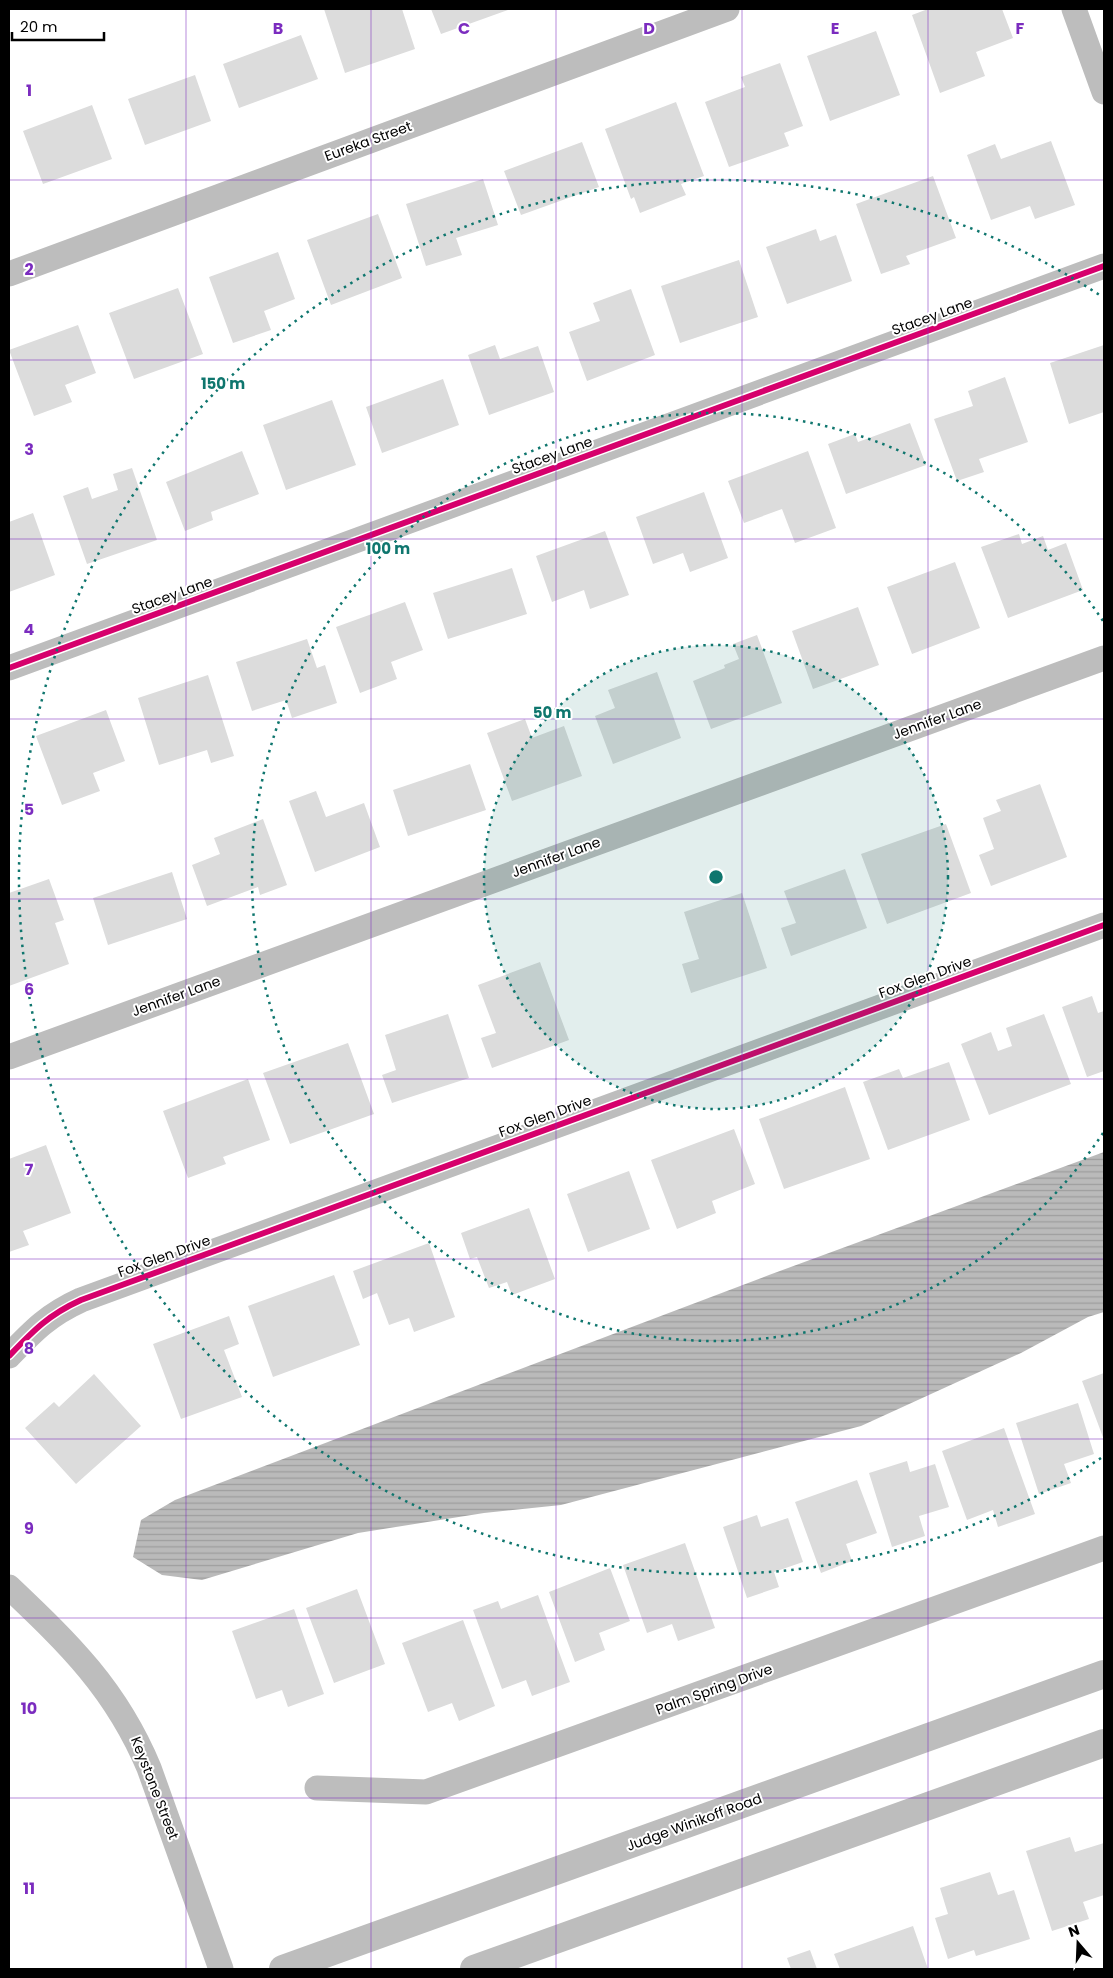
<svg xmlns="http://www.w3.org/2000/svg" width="1113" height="1978" font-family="Poppins,sans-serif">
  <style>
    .water { fill: url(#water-rules) }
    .building { fill: #dcdcdc }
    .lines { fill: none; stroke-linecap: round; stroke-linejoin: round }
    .minor { stroke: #bdbdbd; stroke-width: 25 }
    .tertiary { stroke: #bdbdbd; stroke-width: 28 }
    .cycleway-casing { stroke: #fff; stroke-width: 9 }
    .cycleway { stroke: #d6006c; stroke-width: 6 }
    .grid { fill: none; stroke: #7b2cbf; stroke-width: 1; stroke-opacity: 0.55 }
    .ring { fill: none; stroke: #0f766e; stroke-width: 2.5; stroke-dasharray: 2.5 5 }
    .labels { text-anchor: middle; stroke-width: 4; stroke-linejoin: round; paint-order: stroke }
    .street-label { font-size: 14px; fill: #000; stroke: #fff }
    .grid-label { font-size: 16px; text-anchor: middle; font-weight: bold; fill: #7b2cbf; stroke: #fff; stroke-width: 4; stroke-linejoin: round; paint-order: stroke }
    .centre { fill: #0f766e; stroke: #fff; stroke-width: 2.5 }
    .ring-label { font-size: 15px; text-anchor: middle; font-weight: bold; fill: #0f766e; stroke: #fff; stroke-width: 4; stroke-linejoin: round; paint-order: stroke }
  </style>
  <defs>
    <pattern id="water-rules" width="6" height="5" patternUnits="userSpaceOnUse" patternTransform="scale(1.25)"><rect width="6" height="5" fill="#bababa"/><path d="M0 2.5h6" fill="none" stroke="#9e9e9e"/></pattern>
  </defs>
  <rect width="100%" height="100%" fill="#fff"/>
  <path class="water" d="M1104,1152v160l-16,5 -67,36 -160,73 -300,79 -77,8 -126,20 -156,47 -40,-5 -29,-18 8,-37 34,-20 594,-225z"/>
  <path class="building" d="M324,9h78l13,40 -70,24z
    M431,9h80l-70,25z
    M928,9h74l11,29 -37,14 9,24 -45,17 -28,-78z
    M876,31l24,64 -70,26 -23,-65z
    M301,35l17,44 -79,29 -16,-44z
    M780,63l23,63 -19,7 5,13 -60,21 -24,-65 40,-15 -4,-10z
    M195,75l16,46 -66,24 -17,-46z
    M676,102l28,74 -23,8 5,11 -46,18 -6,-16 -3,2 -26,-70z
    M92,105l20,54 -69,25 -20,-53z
    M1051,141l24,64 -40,14 -5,-13 -39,14 -24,-65 28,-11 6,15z
    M582,142l17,45 -78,28 -17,-44z
    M933,176l23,62 -50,18 4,8 -29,10 -25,-70z
    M483,179l15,46 -42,13 6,17 -36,11 -20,-62z
    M378,214l24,64 -71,27 -24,-65z
    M816,229l4,12 16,-6 16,46 -65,23 -21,-57z
    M278,252l17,47 -31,12 7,19 -38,13 -24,-66z
    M739,260l19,57 -78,26 -19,-57z
    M178,288l25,66 -69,25 -25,-66z
    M631,289l24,66 -68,26 -18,-49 31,-11 -7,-18z
    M78,325l18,48 -31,12 7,17 -38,14 -25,-66z
    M495,345l5,14 38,-13 16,46 -65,23 -21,-60z
    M1104,345v67l-35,12 -19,-61z
    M1005,377l23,65 -49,17 5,13 -27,9 -23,-62 39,-13 -5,-15z
    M443,379l16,46 -77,28 -16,-46z
    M332,400l24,65 -70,25 -23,-65z
    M910,423l16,42 -80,29 -18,-50 27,-10 3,8z
    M242,451l17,43 -48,18 2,8 -28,11 -19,-49z
    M808,451l28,77 -41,15 -13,-34 -38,14 -16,-42z
    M132,468l25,72 -70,24 -24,-68 25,-9 4,12 26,-9 -5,-16z
    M704,492l24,66 -38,14 -7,-19 -30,11 -17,-47z
    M33,513l22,62 -46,17v-70z
    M605,531l24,64 -39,14 -6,-19 -32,12 -16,-46z
    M1019,534l3,10 21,-8 5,14 18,-7 17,47 -75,28 -27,-71z
    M955,562l25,66 -68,26 -25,-67z
    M512,568l15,46 -79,25 -15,-46z
    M405,602l18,48 -32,12 6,17 -37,14 -24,-66z
    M858,607l21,58 -66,24 -21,-58z
    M757,635l25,68 -71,26 -18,-48 32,-13 -1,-3 15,-6 -6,-15z
    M307,639l10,29 8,-3 12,38 -45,15 -6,-18 -34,11 -16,-49z
    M657,672l24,66 -68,26 -18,-48 20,-8 -7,-18z
    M208,675l26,81 -23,7 -4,-13 -48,15 -21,-67z
    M106,710l19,51 -32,12 7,18 -38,14 -26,-69z
    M525,719l7,19 32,-12 18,50 -70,25 -25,-68z
    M470,764l16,46 -78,26 -15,-46z
    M1040,784l27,73 -76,29 -12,-31 15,-6 -11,-31 18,-7 -5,-11z
    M316,791l10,26 38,-14 16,44 -65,25 -26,-71z
    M263,819l24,66 -27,10 -2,-8 -51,19 -15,-41 28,-11 -6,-16z
    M946,824l25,69 -84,31 -26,-70z
    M845,869l22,59 -76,28 -10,-28 15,-5 -12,-32z
    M172,872l15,47 -79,26 -15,-47z
    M49,879l15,41 -9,3 14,41 -60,22v-93z
    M742,893l25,75 -76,25 -9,-29 17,-5 -15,-47z
    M540,962l29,78 -77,28 -11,-30 15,-5 -18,-48z
    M1092,996l6,17 6,-2v60l-17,6 -25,-70z
    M448,1014l21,64 -77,25 -10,-28 14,-5 -11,-35z
    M1044,1014l27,70 -82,31 -28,-71 30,-12 7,19 14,-5 -6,-18z
    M348,1043l26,71 -84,30 -27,-71z
    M949,1062l21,58 -82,30 -25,-68 36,-13 4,9z
    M248,1079l22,61 -47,17 3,7 -38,14 -25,-67z
    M845,1087l25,72 -86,30 -25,-70z
    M734,1129l21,55 -43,17 4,12 -39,16 -26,-69z
    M46,1145l25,68 -48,18 6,14 -20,7v-93z
    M629,1171l21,58 -62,23 -21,-58z
    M529,1208l26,71 -43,16 -5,-13 -18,6 -12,-31 -7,2 -9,-26z
    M429,1243l26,74 -41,15 -5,-14 -20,7 -12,-32 -14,6 -10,-28z
    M334,1275l26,70 -87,32 -25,-71z
    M229,1316l10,28 -15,6 18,47 -61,22 -28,-75z
    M1104,1373v67l-22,-59z
    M94,1374l47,52 -65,58 -51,-56 29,-26 5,5z
    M1078,1403l16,51 -30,10 7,19 -32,11 -23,-71z
    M1004,1428l31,86 -37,13 -5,-17 -26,10 -25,-69z
    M907,1461l3,11 25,-8 14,43 -30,9 6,20 -33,11 -23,-74z
    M857,1480l20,53 -31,11 6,17 -31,12 -26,-71z
    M757,1515l4,12 27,-9 15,44 -29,10 5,15 -32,11 -24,-71z
    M685,1543l30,85 -37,13 -6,-17 -25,9 -24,-68z
    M610,1568l20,53 -31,12 6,17 -30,12 -26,-70z
    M357,1589l28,75 -51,19 -28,-75z
    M538,1595l32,87 -38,14 -6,-16 -24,9 -29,-79 25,-9 3,8z
    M294,1609l30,85 -36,13 -6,-17 -26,9 -24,-68z
    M463,1620l32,86 -36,15 -7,-18 -24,9 -26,-69z
    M1070,1837l5,15 29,-9v52l-21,7 6,17 -37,12 -26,-80z
    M990,1872l8,23 16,-5 16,49 -54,17 -2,-6 -26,9 -13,-41 13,-4 -8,-26z
    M913,1926l15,43h-88l-6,-15z
    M810,1950l7,19h-26l-4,-11z"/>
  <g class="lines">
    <path class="minor" d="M1074,9l30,83
      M9,274l718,-265
      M9,668l1095,-402
      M9,1057l1095,-399
      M9,1356c24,-25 39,-41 72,-56l1023,-375
      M9,1587c60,57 107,102 140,181l72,201
      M317,1788l109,4 678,-244"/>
    <path class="tertiary" d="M283,1969l821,-295
      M474,1969l630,-226"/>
    <defs>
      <path id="cycleway" d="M9,668l1095,-402
        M9,1356c24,-25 39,-41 72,-56l1023,-375"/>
    </defs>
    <use href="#cycleway" class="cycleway-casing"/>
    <use href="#cycleway" class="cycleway"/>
  </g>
  <path class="grid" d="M186,9v1960M371,9v1960M556,9v1960M742,9v1960M928,9v1960M9,180h1095M9,360h1095M9,539h1095M9,719h1095M9,899h1095M9,1079h1095M9,1259h1095M9,1439h1095M9,1618h1095M9,1798h1095"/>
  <circle cx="716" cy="877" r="232" fill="#0f766e" fill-opacity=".12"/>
  <g class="ring">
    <circle cx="716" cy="877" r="232"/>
    <path d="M1103 1133A464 464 0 1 1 1103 621"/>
    <path d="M1101 1458A697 697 0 1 1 1101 296"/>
  </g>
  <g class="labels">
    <g class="street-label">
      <text transform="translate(368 141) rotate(-20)" y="5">Eureka Street</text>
      <text transform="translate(932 316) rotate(-20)" y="5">Stacey Lane</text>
      <text transform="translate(552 455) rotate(-20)" y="5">Stacey Lane</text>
      <text transform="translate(172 595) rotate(-20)" y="5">Stacey Lane</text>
      <text transform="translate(937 719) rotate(-20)" y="5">Jennifer Lane</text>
      <text transform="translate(556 857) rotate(-20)" y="5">Jennifer Lane</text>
      <text transform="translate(925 977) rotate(-20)" y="5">Fox Glen Drive</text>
      <text transform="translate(176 996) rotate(-20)" y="5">Jennifer Lane</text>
      <text transform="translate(545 1116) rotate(-20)" y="5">Fox Glen Drive</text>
      <text transform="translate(164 1256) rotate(-20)" y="5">Fox Glen Drive</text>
      <text transform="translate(714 1689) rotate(-20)" y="5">Palm Spring Drive</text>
      <text transform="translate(155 1788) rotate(69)" y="5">Keystone Street</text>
      <text transform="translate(694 1822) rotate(-20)" y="5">Judge Winikoff Road</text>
    </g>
  </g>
  <g class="grid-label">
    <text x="278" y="34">B</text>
    <text x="464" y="34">C</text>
    <text x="649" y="34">D</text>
    <text x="835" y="34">E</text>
    <text x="1020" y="34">F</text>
    <text x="29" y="96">1</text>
    <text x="29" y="275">2</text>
    <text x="29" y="455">3</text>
    <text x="29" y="635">4</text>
    <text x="29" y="815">5</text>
    <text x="29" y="995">6</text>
    <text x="29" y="1175">7</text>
    <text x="29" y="1354">8</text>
    <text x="29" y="1534">9</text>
    <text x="29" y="1714">10</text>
    <text x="29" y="1894">11</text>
  </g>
  <circle cx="716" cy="877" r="8" class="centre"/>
  <g class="ring-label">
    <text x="223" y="389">150 m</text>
    <text x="388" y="554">100 m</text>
    <text x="552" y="718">50 m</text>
  </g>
  <rect width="1113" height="1978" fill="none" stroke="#000000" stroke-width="20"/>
  <g transform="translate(1078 1943) rotate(341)" stroke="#ffffff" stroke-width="4" paint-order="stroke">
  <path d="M0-4L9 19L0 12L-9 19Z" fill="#000000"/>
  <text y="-8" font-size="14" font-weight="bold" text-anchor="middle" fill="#000000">N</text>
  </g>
  <path d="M12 32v8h92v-8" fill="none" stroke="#000000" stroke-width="2.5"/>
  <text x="20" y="32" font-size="15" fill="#000000" stroke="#ffffff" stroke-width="4" paint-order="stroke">20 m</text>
</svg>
